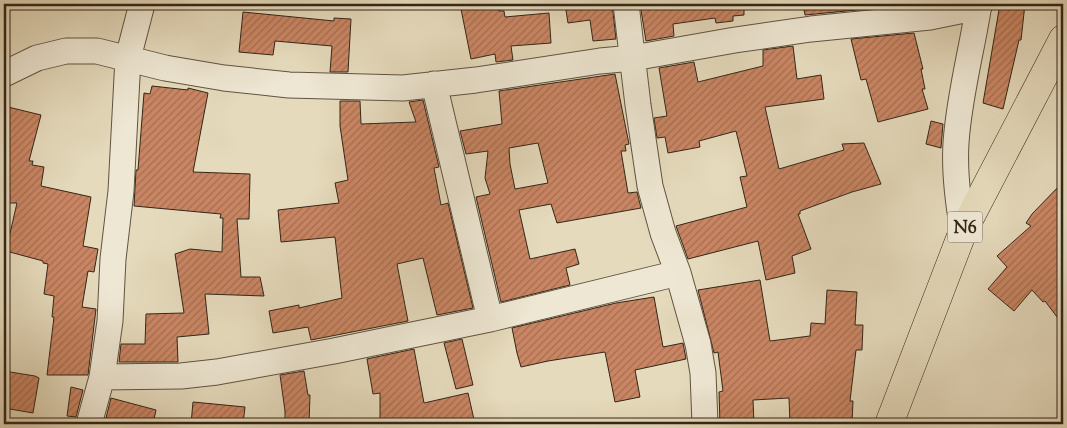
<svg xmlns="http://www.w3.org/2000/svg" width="1067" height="428" font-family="'Sorts Mill Goudy',serif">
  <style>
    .building { fill: url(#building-hatch); stroke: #332618; fill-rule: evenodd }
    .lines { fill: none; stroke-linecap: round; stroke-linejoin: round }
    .minor-casing { stroke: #605341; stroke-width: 27 }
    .highway-casing { stroke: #332618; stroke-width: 29 }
    .minor { stroke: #eee7d3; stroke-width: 25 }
    .highway { stroke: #e5dabc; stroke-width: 28 }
    .labels { text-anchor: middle; stroke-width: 4; stroke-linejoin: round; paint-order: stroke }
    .shield { fill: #eee7d3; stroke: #6b6050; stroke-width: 1 }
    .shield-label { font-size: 18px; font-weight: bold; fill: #332618 }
  </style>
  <defs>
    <pattern id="building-hatch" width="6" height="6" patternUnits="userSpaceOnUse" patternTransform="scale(1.25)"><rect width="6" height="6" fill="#ca8664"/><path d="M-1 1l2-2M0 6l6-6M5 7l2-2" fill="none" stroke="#a56d51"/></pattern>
  </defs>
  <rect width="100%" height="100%" fill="#e5dabc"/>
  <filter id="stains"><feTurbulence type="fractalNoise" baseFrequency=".004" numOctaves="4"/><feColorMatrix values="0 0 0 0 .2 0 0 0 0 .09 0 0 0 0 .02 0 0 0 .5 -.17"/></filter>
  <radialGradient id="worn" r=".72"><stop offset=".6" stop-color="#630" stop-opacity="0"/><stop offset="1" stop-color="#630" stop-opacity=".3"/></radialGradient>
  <path class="building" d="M460,4h40l-1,7h5l1,6 44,-4 2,30 -40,3 2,14 -17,2 -1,-8 -24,5z
    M565,4h47l4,35 -23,2 -3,-21 -22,3z
    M640,4h104v11l-11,1v5l-17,2 -1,-5 -42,6 1,12 -28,5z
    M803,4h105v1l-103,10z
    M1000,4h25l-4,36h-2l-16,69 -20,-6z
    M243,12l91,9v-3l17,1 -3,53h-18l2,-26 -57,-5 -2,14 -34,-3z
    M914,33l9,36h-2l4,20h-3l6,20 -50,13 -12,-43 -5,1 -10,-41z
    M793,46l4,33 24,-4 3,24 -59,8 14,62 65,-19 -2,-6 22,-1 17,41 -29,8 -52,19v3h-2l13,35 -19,7 3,17 -29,7 -8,-39 -70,18 -12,-33 71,-19 -7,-30 7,-1 -11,-45 -37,10 1,6 -32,6 -3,-16 -8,1 -3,-20 13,-2 -8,-48 35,-6 4,20 65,-16v-16z
    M615,74l14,70 -4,1 1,6h-5l7,42 9,-1 4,16 -84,15 -6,-19 -32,6 11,49 45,-10 4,15 -13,4 4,17 -69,17 -25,-105 14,-3 -5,-16 3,-27 -22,3 -6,-23 42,-7 -3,-33zM538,143l10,40 -33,6 -5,-25 -1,-16z
    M152,86l36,4v-2l20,5 -15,79 57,2 -1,45h-12l4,58h19l4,19 -59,-2 4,40 -32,3 1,25h-59l2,-18h24l1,-30 38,-1 -9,-59 15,-5 32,3 1,-34h-3l1,-4 -87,-8 2,-36h2l6,-77 6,1z
    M423,100l16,67 -5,1 7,37 7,-2 25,105 -36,7 -14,-57 -26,6 11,57 -97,19 -3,-13 -35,6 -4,-22 30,-6v3l43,-10 -7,-61 -54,5 -3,-32 61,-7 -4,-20 13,-3 -8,-54v-25h20l1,23 55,-2 -7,-20z
    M4,106l37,9 -12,46h4l-1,4 12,2 -3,19 50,11 -8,49 15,3 -4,23 -6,-1 -6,36 14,2 -8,66h-41l7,-58h-2l2,-21 -10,-2 4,-30 -5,-1v-2l-37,-10 11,-48h-8l1,-8 -6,-1z
    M931,121l12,3 -2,24 -15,-4z
    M1063,182v143l-18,-24 -2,1 -11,-12 -18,21 -26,-22 19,-22 -10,-11 34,-30 -5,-3 6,-9z
    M760,280l10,61 40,-5 1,-13 14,1 2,-34 30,2 -2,33h8l-1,25h-6l-6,51h3l-1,22 -34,-3v4h-28l-1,-26 -36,2 1,24h-34l-1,-32 4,-1 -5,-39 -4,1 -16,-63z
    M654,297l9,50 20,-4 3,16 -51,11 5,27 -25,5 -10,-50 -57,9 -27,6 -4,-14 -5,-25 104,-25z
    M462,339l11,46 -17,4 -12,-46z
    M414,349l10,54 44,-10 7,31h-95v-31l-7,1 -6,-35z
    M4,371l31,5 4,2 -6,35 -29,-5z
    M304,371l4,24h2l-1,29h-24v-13l-5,-36z
    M71,387l12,3 -7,27 -9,-1z
    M111,398l45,12 -3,14h-33l-15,-2z
    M193,402l52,5 -2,17h-52z"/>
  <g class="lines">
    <defs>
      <path id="minor" d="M626,4l12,101 12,81 13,47 15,40 20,71 5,29 2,51
        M4,74l33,-16 29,-7h31l68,17 59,10 65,7 114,3 73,-8 124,-19 33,-3 102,-18 76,-11 119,-12 49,-10
        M434,84l56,235
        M963,231c-5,-29 -9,-58 -7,-88 3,-47 16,-93 23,-139
        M102,377l79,-1 36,-4 117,-21 156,-32 188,-46
        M89,424l13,-47 8,-56 3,-62 8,-68 7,-133 14,-54"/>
      <path id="highway" d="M889,424l74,-193 100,-192"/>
    </defs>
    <use href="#minor" class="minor-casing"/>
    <use href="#highway" class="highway-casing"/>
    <use href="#minor" class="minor"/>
    <use href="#highway" class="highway"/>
  </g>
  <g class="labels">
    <rect class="shield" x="947.5" y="211.5" width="35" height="31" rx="4"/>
    <g class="shield-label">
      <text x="965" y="233">N6</text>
    </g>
  </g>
  <rect width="1067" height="428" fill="none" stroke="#e5dabc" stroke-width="20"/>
  <rect x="5" y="5" width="1057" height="418" fill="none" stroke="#332618" stroke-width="2.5"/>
  <rect x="10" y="10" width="1047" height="408" fill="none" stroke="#332618"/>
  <rect width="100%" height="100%" filter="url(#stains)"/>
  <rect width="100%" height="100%" fill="url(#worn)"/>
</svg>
